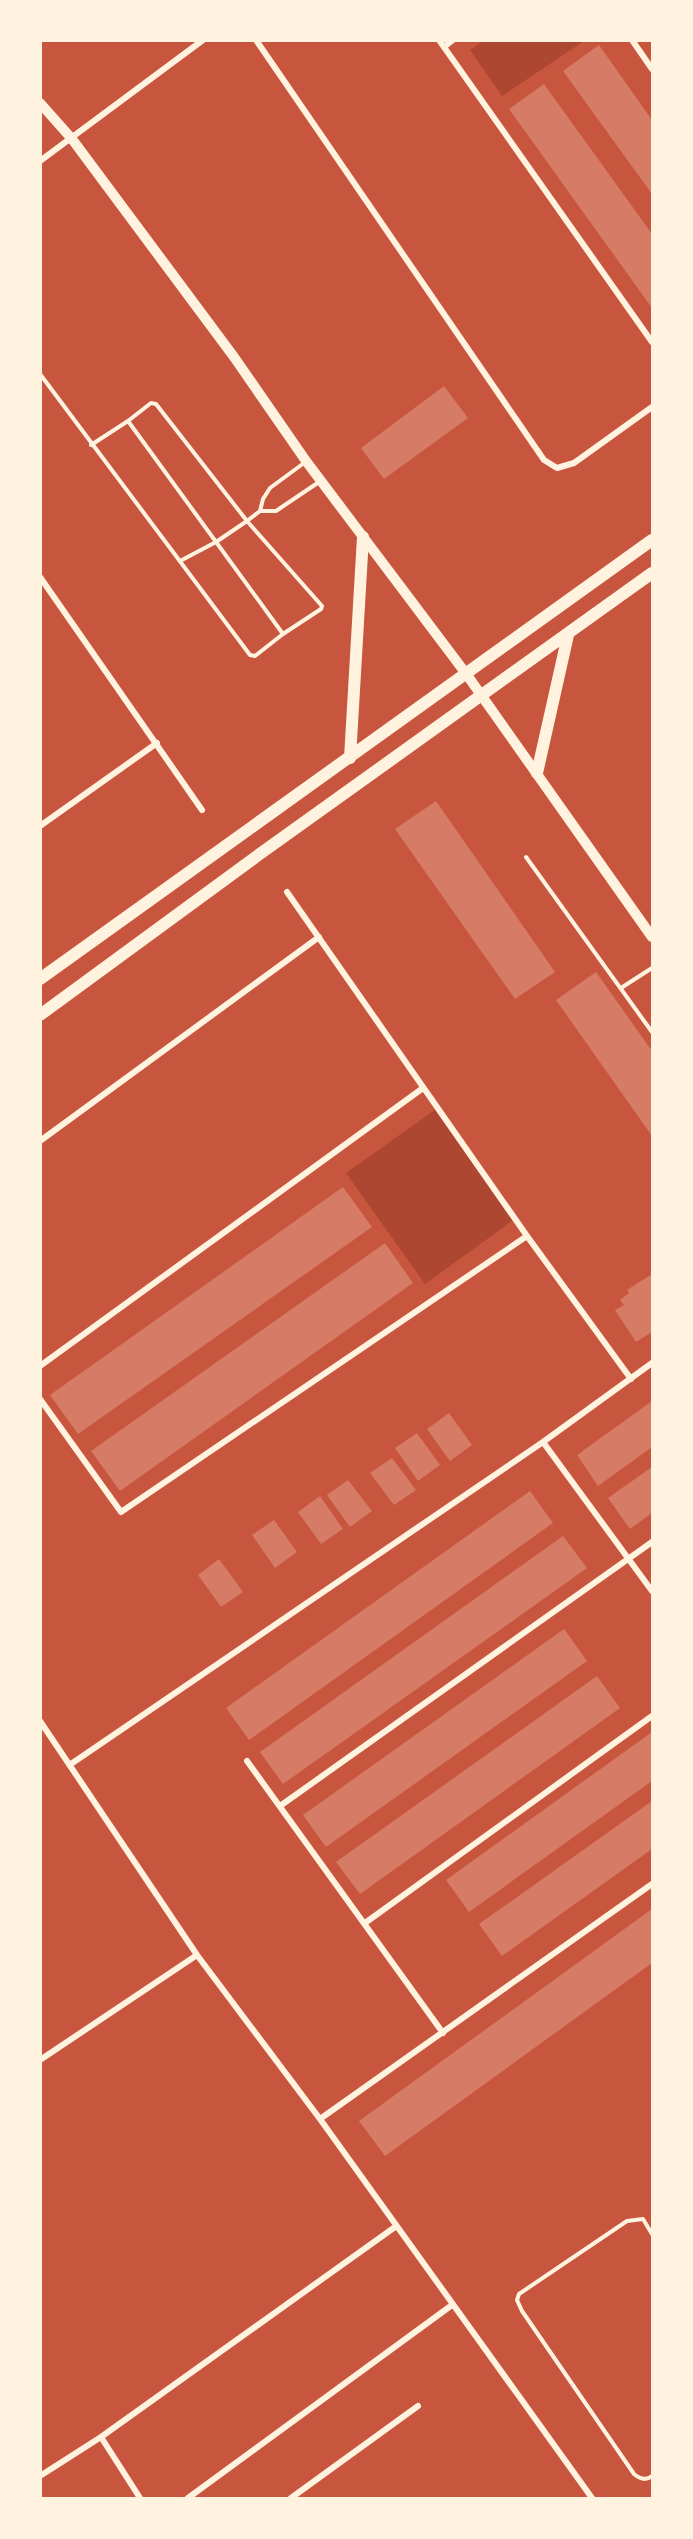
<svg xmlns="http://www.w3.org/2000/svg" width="693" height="2539" font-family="'Source Sans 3',sans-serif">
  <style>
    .green { fill: #ae4732 }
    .building { fill: #d67c66 }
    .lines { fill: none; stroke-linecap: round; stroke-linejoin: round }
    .service { stroke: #fff3e0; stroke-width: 4 }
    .minor { stroke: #fff3e0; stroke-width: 6 }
    .tertiary { stroke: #fff3e0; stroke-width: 10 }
    .secondary { stroke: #fff3e0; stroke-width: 12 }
  </style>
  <rect width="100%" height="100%" fill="#c8553d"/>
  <path class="green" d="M483,41v-1l101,1 -82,55 -32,-46z
    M436,1109l79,110 -90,65 -79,-111z"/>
  <path class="building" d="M599,45l53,75v74l-89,-123z
    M544,84l108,150v74l-143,-199z
    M444,386l24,32 -84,61 -23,-31z
    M436,801l119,171 -40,27 -120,-170z
    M596,972l56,79v85l-96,-136z
    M343,1187l29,40 -294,207 -28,-39z
    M385,1243l28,40 -293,208 -29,-40z
    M652,1274v58l-16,10 -21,-32 9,-5 -4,-5 9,-7 -2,-3z
    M652,1401v46l-54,39 -21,-31z
    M449,1413l23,32 -22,16 -23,-32z
    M417,1433l23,32 -22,16 -23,-33z
    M392,1458l24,32 -22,15 -24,-32z
    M652,1467v46l-22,16 -22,-31z
    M348,1480l24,31 -22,16 -23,-32z
    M530,1491l23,32 -304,217 -23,-32z
    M320,1496l23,33 -22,15 -23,-32z
    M274,1520l23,32 -22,16 -23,-33z
    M563,1536l24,32 -304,216 -23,-32z
    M219,1559l24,33 -22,15 -23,-32z
    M564,1629l23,32 -261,186 -23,-32z
    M597,1676l23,32 -260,186 -24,-32z
    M652,1732v49l-183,131 -23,-32z
    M652,1801v48l-150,107 -23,-32z
    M652,1909v54l-267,193 -26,-35z"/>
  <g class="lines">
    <path class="service" d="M40,374l210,281 5,1 28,-22
      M128,421l155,213 38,-25 1,-3 -75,-85 13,-10 3,-12 7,-11 34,-25
      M91,445l37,-24 23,-18 5,1 91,117 -31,21 -36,19
      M260,511h16l43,-29
      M526,857l126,175
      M621,988l31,-20
      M652,2234l-9,-15 -16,2 -108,73 -2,6 5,11 112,163c6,5 12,7 18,2"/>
    <path class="minor" d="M256,40l288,420 13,8 17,-5 78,-56
      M439,40l213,302
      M632,40l20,29
      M444,47l9,-7
      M40,161l163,-121
      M40,577l162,233
      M40,826l117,-83
      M287,892l240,344 104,143
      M40,1141l279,-204
      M40,1366l383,-278
      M40,1399l81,113 406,-276
      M543,1442l109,149
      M40,1721l157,234 123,164 272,379
      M247,1761l196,272
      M71,1764l472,-322 109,-79
      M280,1806l372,-264
      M365,1923l287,-207
      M40,2060l157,-105
      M320,2119l332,-235
      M101,2437l39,61
      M40,2476l61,-39 294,-210
      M188,2498l264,-193
      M291,2498l127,-92"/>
    <path class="tertiary" d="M40,103l32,36 162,218 72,104 161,214 185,262"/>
    <path class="secondary" d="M350,758l13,-221
      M537,773l31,-138
      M40,979l612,-439
      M40,1015l217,-159 395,-283"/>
  </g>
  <rect width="693" height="2539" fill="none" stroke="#fff3e0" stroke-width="84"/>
</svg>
